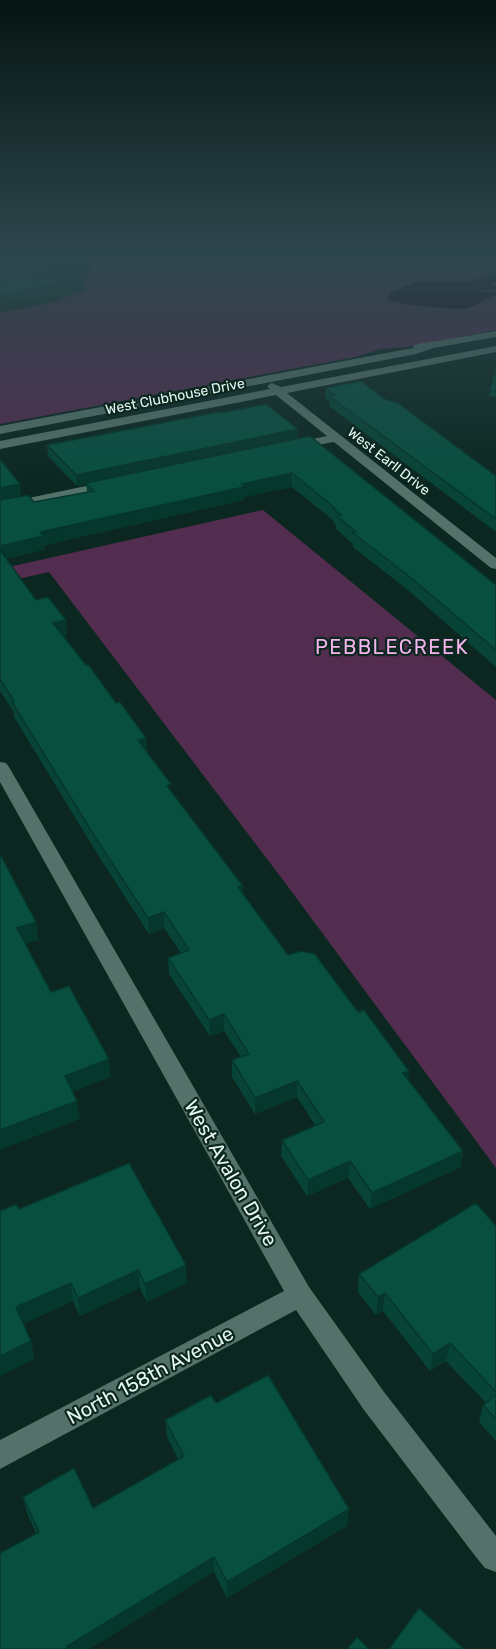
<svg xmlns="http://www.w3.org/2000/svg" width="496" height="1649" font-family="Rubik,sans-serif">
  <style>
    .green { fill: #532d4f }
    .water { fill: #1a0018 }
    .lines { fill: none; stroke-linecap: round; stroke-linejoin: round }
    .minor { fill: #547269; fill-rule: evenodd }
    .wall { fill: #074437 }
    .shaded-wall { fill: #06372d }
    .building { fill: #084f40; stroke: #06372d; stroke-width: 1.5 }
    .labels { text-anchor: middle; stroke-width: 4.5; stroke-linejoin: round; paint-order: stroke }
    .far-street-label { font-size: 14px; fill: #e6f6f1; stroke: #0b2720 }
    .quarter-label { font-size: 20px; letter-spacing: 1.5px; fill: #f3b5eb; stroke: #0b2720 }
    .near-street-label { font-size: 20px; fill: #e6f6f1; stroke: #0b2720 }
  </style>
  <rect width="100%" height="100%" fill="#0b2720"/>
  <path class="green" d="M92,256h404v74l-90,17 -25,2 -26,8 -355,67v-111l51,-10 32,-13 13,-33z
    M263,510l233,190v468l-210,-284 -237,-312 -49,11v-14z"/>
  <path class="water" d="M496,271v10l-5,3 5,2v4h-17l5,2h12v3c-11,3 -18,11 -30,13 -11,2 -71,-3 -79,-9l3,-6 28,-12h54z"/>
  <g class="lines">
    <path class="minor" d="M496,331v6l-63,11 -17,6 -416,80v-8l413,-78 1,-3 4,-1z
      M496,346v6l-209,41 209,165v11l-5,-1 -157,-126 -46,8v-6l39,-8 -51,-41 -276,54v-8l270,-52 -3,-3 5,-3 9,4z
      M110,481l6,4 -2,3 -114,24v-8z
      M0,762l6,1 3,4 300,520 75,105 112,144v36l-11,-4 -9,-11 -112,-147 -68,-100 -296,159v-29l284,-149 -284,-509z"/>
  </g>
  <path class="wall" d="M496,368v29l-7,-1 1,-5z
    M326,388l59,11 111,77v56l-167,-126v-5l-4,-3z
    M220,413l78,26 198,146v82l-87,-76 -56,-44v-3l-17,-15v-4l-3,-3v-2l-41,-33 -48,10v3l-199,45v4l-39,10 30,41 30,20 1,15 -4,1 84,115 24,41 72,94v9l45,60 120,126 53,86 -91,42 -22,-31 -41,18 -26,-40 1,-16 33,-15 -18,-28 -42,17 -23,-37v-17l9,-3 -17,-26 -14,5 -41,-62 -1,-16 13,-5 -17,-25 -15,6 -51,-79 -84,-138v-5l-14,-21v-232l21,37 13,6 53,-10 -1,-8 -9,2 -29,-30 -1,-11z
    M19,1209l168,74 -40,19 -7,-14 -60,28 -7,-15 -50,23 8,17 3,18 -34,17z
    M496,1226v215l-17,-19 4,-17 3,-2 -40,-42 -16,10 -47,-60 -7,4 -18,-23 1,-18z
    M216,1403l133,106 -2,17 -120,72 -13,-26 -178,-39 -9,-20 -4,-16 70,11 85,-49 -11,-22 -2,-17z"/>
  <path class="shaded-wall" d="M88,256l1,9 -70,12 -1,-9z
    M66,284l1,9 -67,11v-10z
    M298,429v11l-221,46 -1,-11z
    M292,473v14l-48,10v3l-199,45v4l-45,11v-14l40,-14 202,-48z
    M20,484l1,13 -21,5v-14z
    M66,620l1,15 -12,3 -2,-15z
    M146,738l1,15 -9,-13z
    M243,886v16l-5,-15z
    M164,912v16l-15,6 -1,-16z
    M36,922l3,18 -20,6 -2,-18z
    M224,1014v17l-14,5 -1,-16z
    M109,1059l2,18 -44,17 -2,-18z
    M409,1071l-1,16 -5,-14z
    M297,1081v16l-42,17v-16z
    M77,1101l3,18 -80,31v-20z
    M463,1151l-2,16 -91,42 2,-16z
    M350,1161l-2,17 -41,18 1,-16z
    M186,1265l1,18 -40,19 -2,-18z
    M138,1270l2,18 -60,28 -2,-18z
    M71,1283l2,18 -53,24 -4,-18z
    M385,1293l-2,18 -7,4 2,-18z
    M31,1341l3,18 -34,17v-20z
    M450,1343l-4,18 -16,10 3,-17z
    M349,1509l-2,17 -120,72v-16z
    M214,1557v15l-124,77h-22l-1,-3z"/>
  <path class="building" d="M0,256h88l-70,12 48,16 -66,10z
    M496,368v23h-6z
    M361,381l24,18 13,4 98,73v43l-167,-123 6,-1 -9,-7z
    M266,404l32,25 -222,46 -29,-30 171,-33 2,1z
    M310,436l186,149v65l-86,-73 -57,-44 3,-1 -19,-16 4,-1 -8,-6 2,-1 -43,-35 -50,11 2,3 -204,45 3,4 -43,10v-46l28,-5 6,7 60,-11 -8,-8z
    M0,459l20,25 -20,4z
    M0,550l36,50 12,-3 18,23 -13,3 33,42 2,-1 28,39 4,-1 26,36 -8,2 33,44 -4,2 76,100 -5,1 50,68 13,-4 14,3 43,58 6,-2 45,61 -6,2 60,78 -91,42 -22,-32 -42,19 -26,-40 42,-18 -27,-41 -42,17 -23,-38 17,-6 -25,-40 -15,6 -41,-62 21,-8 -25,-38 -16,6 -51,-78 -85,-138 2,-1 -14,-22z
    M0,854l36,68 -19,6 34,64 18,-6 40,73 -44,17 12,25 -77,29z
    M129,1163l57,102 -41,19 -7,-14 -60,28 -7,-15 -55,24 15,34 -31,15v-145l16,-7 3,5z
    M476,1203l20,23v166l-46,-49 -17,11 -48,-61 -7,4 -19,-23z
    M268,1375l81,134 -122,73 -13,-25 -147,89 1,3h-68v-96l39,-21 -16,-35 51,-29 19,40 91,-52 -19,-36 46,-25 5,8z
    M496,1395v24l-13,-14z
    M419,1608l45,41h-75z
    M357,1637l12,12h-22z"/>
  <linearGradient id="sky" x2="0" y2="1"><stop stop-color="#061512"/><stop offset="0.53" stop-color="#2e474e"/><stop offset="1" stop-color="#2e474e" stop-opacity="0"/></linearGradient>
  <rect width="496" height="486" fill="url(#sky)"/>
  <g class="labels">
    <g class="far-street-label">
      <text transform="translate(175 396) rotate(-11)" y="5">West Clubhouse Drive</text>
      <text transform="translate(389 461) rotate(38)" y="5">West Earll Drive</text>
    </g>
    <g class="quarter-label">
      <text x="392" y="654">PEBBLECREEK</text>
    </g>
    <g class="near-street-label">
      <text transform="translate(231 1173) rotate(60)" y="7">West Avalon Drive</text>
      <text transform="translate(150 1375) rotate(-28)" y="7">North 158th Avenue</text>
    </g>
  </g>
</svg>
